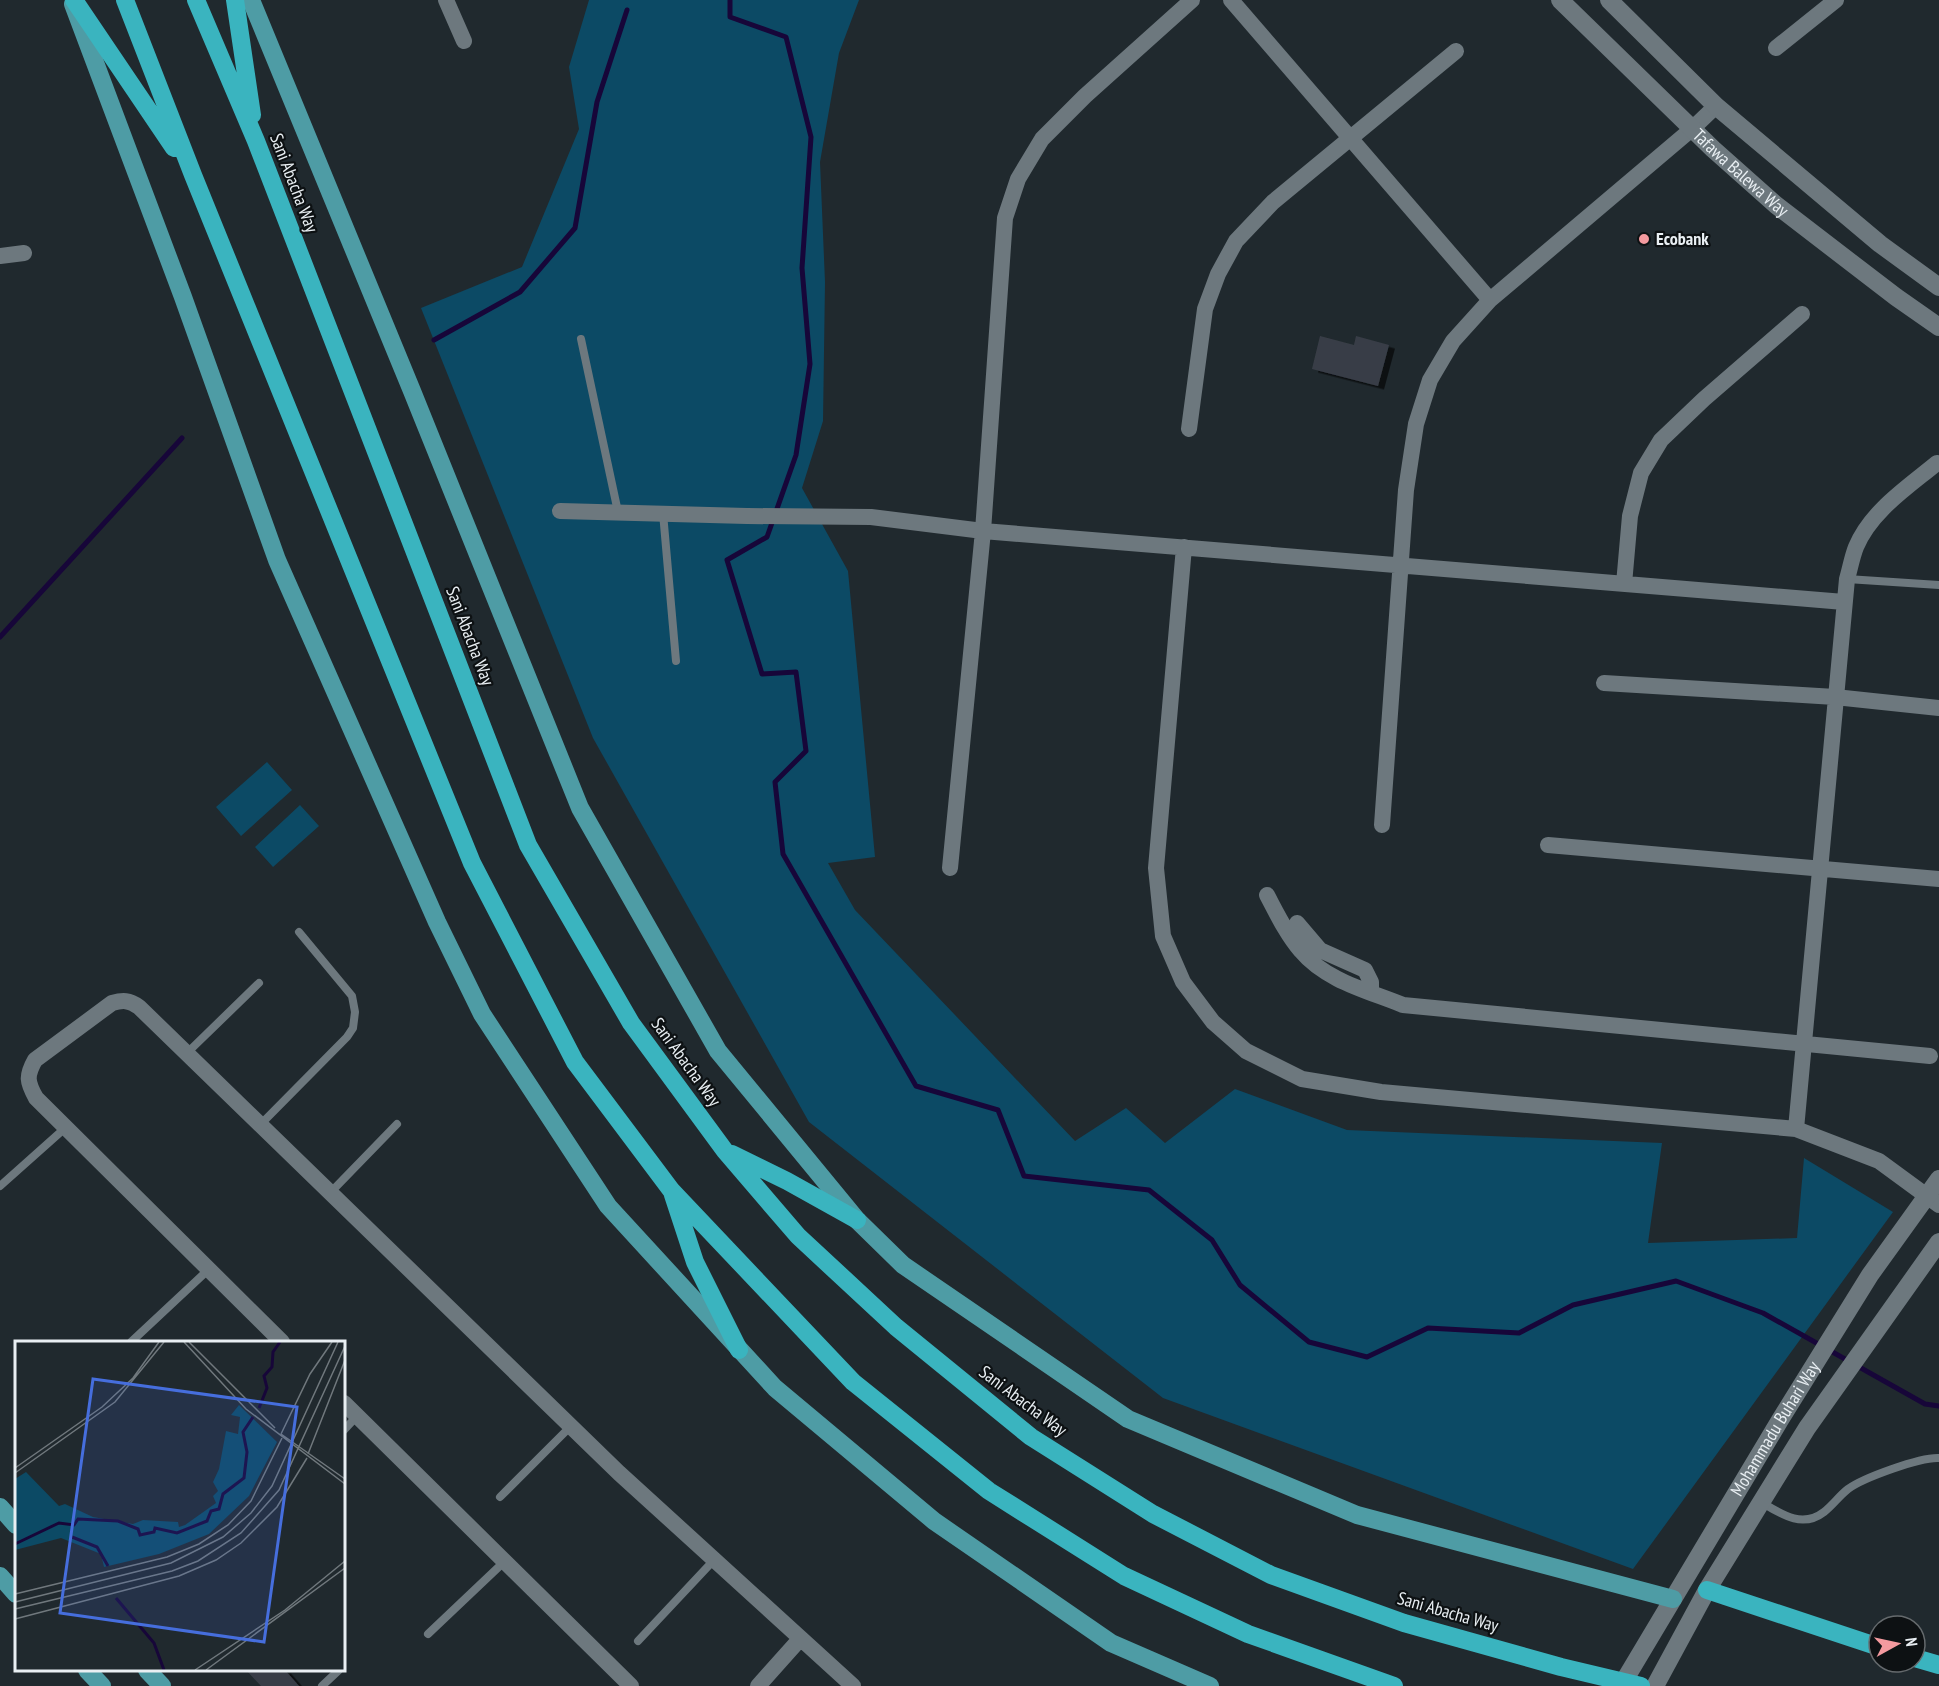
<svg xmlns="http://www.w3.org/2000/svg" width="1939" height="1686" font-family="'PT Sans Narrow',sans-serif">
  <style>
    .green { fill: #0c4a65 }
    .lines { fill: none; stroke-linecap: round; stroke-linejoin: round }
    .stream { stroke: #170639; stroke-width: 5 }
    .building { fill: #393e47; filter: url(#shadow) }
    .lane { stroke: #6d787e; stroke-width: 8 }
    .street { stroke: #6d787e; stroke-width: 16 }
    .secondary { stroke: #6d787e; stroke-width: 18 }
    .primary { stroke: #4e9ca5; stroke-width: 18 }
    .highway { stroke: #3ab4bf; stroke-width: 18 }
    .poi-dot { fill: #f49a9f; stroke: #0d1113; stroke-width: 2 }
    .labels { text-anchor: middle; stroke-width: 4.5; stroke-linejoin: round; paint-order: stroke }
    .street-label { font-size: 18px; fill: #e9eff3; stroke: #0d1113 }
    .poi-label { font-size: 18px; font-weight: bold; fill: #e9eff3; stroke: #0d1113; text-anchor: start }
    .inset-river { fill: none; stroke: #170639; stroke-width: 3 }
    .inset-road { fill: none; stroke: #70787d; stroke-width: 1.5 }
    .view { fill: #466edd; fill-opacity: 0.15; stroke: #466edd; stroke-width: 3 }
    .inset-edge { fill: none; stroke: #e9eff3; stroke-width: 3 }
  </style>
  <defs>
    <filter id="shadow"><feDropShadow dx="6" dy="3.5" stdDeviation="0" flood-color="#0009"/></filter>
  </defs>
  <rect width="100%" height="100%" fill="#20292e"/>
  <path class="green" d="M589,0h270l-20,53 -19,109 5,120 -2,139 -21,67 46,83 27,286 -47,6 27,47 220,231 51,-33 39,35 70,-54 112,41 315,13 -14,100 149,-5 7,-80 89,54 -260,357 -470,-171 -354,-276 -216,-384 -172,-430 101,-41 57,-138 -10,-62z
    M267,762l25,28 -51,46 -25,-29z
    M300,805l19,21 -46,41 -18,-20z"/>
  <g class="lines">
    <path class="stream" d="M730,0v17l56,20 25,100 -9,131 8,96 -14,91 -29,82 -40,23 35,114 34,-2 10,79 -31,31 8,72 133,232 82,24 26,66 125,14 63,50 28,45 69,57 58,15 61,-29 91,5 54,-28 103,-24 87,32 162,91 14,2
      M434,340l86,-48 55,-64 22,-126 30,-92
      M0,637l182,-199"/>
  </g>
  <path class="building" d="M1320,336l34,9 2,-9 33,9 -11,41 -66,-17z
    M246,1670h39l14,16h-38z"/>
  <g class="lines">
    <path class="lane" d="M581,339l37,173
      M663,513l13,148
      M1847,579l92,6
      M187,1053l72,-70
      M260,1125l87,-88 6,-9 2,-16 -3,-16 -53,-64
      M0,1186l64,-57
      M330,1193l67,-69
      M131,1342l77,-72
      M344,1430l13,-14
      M500,1497l71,-71
      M1761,1502c20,12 41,27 63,10 9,-7 15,-16 24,-23 15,-11 72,-32 91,-31
      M428,1634l77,-73
      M638,1641l76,-81
      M322,1686l17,-16"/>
    <path class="street" d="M446,0l18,41
      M1231,0l259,300
      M1776,48l60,-48
      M0,256l24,-3
      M1189,429l16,-120 13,-35 18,-33 37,-39 183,-151
      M560,511l187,5 124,1 112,14 861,71
      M1184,547l-28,321 7,68 20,46 30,40 33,29 56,28 79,13 415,37 83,32 60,44
      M1624,584l6,-68 11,-43 20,-33 43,-41 98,-85
      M1604,683l231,14 104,11
      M1382,825l24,-335 10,-66 14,-44 23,-39 37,-41 203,-172 23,-22
      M1548,845l391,34
      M950,868l33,-337 22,-313 13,-39 24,-40 43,-43 107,-96
      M1267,895c10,19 20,40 34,56 25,30 68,40 102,54l527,51
      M1297,923l23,27 45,20 6,12v10
      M1796,1129l51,-550c3,-10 5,-22 9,-32 15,-36 52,-60 81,-84
      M282,1342l-246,-244c-9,-16 -10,-22 -1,-38l77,-57c11,-3 17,-3 27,4l480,466 234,213
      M344,1403l287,283
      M758,1686l42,-47"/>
    <g class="secondary">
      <path id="s1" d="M1560,0l153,149 63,56 120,92 43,30"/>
      <path d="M1609,0l107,106 164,138 59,43"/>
      <path id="s2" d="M1621,1686l159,-266 90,-145 69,-96"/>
      <path d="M1655,1686l52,-96 100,-162 132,-186"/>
    </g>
    <path class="primary" d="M251,0l161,391 168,417 138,243 139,169 46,45 225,154 229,96 316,84
      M73,4l110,293 94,263 160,362 45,92 126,192 167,182 159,133 177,122 99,43
      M0,1507l16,18
      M0,1576l16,18
      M87,1670l15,16
      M147,1670l15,16"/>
    <path class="highway" d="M74,0l100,148
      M125,0l68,175 279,688 103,199 96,128 182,192 136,109 135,85 124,58 146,52
      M196,0l60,141 272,704 103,178 94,128 73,85 98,91 135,110 122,77 118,61 133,48 157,44 80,19
      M235,0l17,115
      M732,1154l55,27 70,39
      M673,1195l22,67 44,88
      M1707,1590l172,57
      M1915,1658l24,7"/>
  </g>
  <circle class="poi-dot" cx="1644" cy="239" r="6"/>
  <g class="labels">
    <g class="street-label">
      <text dy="6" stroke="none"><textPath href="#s1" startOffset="250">Tafawa Balewa Way</textPath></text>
      <text transform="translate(294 183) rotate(69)" y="6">Sani Abacha Way</text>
      <text transform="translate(470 636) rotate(69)" y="6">Sani Abacha Way</text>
      <text transform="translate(686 1062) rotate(54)" y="6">Sani Abacha Way</text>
      <text transform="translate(1023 1401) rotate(37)" y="6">Sani Abacha Way</text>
      <text dy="6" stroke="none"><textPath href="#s2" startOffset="300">Mohammadu Buhari Way</textPath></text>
      <text transform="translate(1448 1612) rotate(16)" y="6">Sani Abacha Way</text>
    </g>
    <g class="poi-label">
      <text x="1656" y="245">Ecobank</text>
    </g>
  </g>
  <g transform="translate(15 1341)">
    <rect width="330" height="330" fill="#20292e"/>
    <path d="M224,64l38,37 -28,54 -40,38 -50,20 -55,13 -3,-13 -40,-16 -46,12v-71l11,-7 33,34 6,-2 28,13 40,7 10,-4 35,2 1,5 6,-2 31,-22 -3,-7 5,-5 -5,-9 6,-13 7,-38 12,3 2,-17 -9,-2z" fill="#0c4a65"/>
    <path class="inset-river" d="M244,67l8,-20 -3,-12 8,-9 1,-15 7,-10M57,196l25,10 11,19M0,203l44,-21 15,2 4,-6 40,2 20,8 2,6 14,-3 1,-4 22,5 30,-12 4,-10 8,-2 4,-15 21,-16 3,-26 -4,-20 10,-15M101,257l38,45 10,27"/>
    <path class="inset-road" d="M169,1l62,67 99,75M174,1l86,86M266,93l64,45M266,93l29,-60 22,-32M293,113l37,-94M0,127l87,-61 31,-29 26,-36M0,132l100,-71 49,-60M0,253l152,-37 32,-13 29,-19 23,-24 31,-63M0,261l156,-39 52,-26 28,-24 21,-27 66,-144M0,268l157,-38 26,-10 43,-28 38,-43 66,-144M0,278l164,-43 37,-16 25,-17 36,-36 30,-49M180,329l90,-60 60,-49M191,329l139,-102"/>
    <path class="view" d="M78,38l204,28 -33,235 -204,-29z"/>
    <rect width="330" height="330" class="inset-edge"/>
  </g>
  <g transform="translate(1897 1644) rotate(82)"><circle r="28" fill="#0d1113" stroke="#656a6d" stroke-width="1.5"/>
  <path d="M0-4.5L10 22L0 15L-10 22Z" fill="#f49a9f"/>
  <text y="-9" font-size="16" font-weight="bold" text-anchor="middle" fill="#e9eff3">N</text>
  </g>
</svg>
